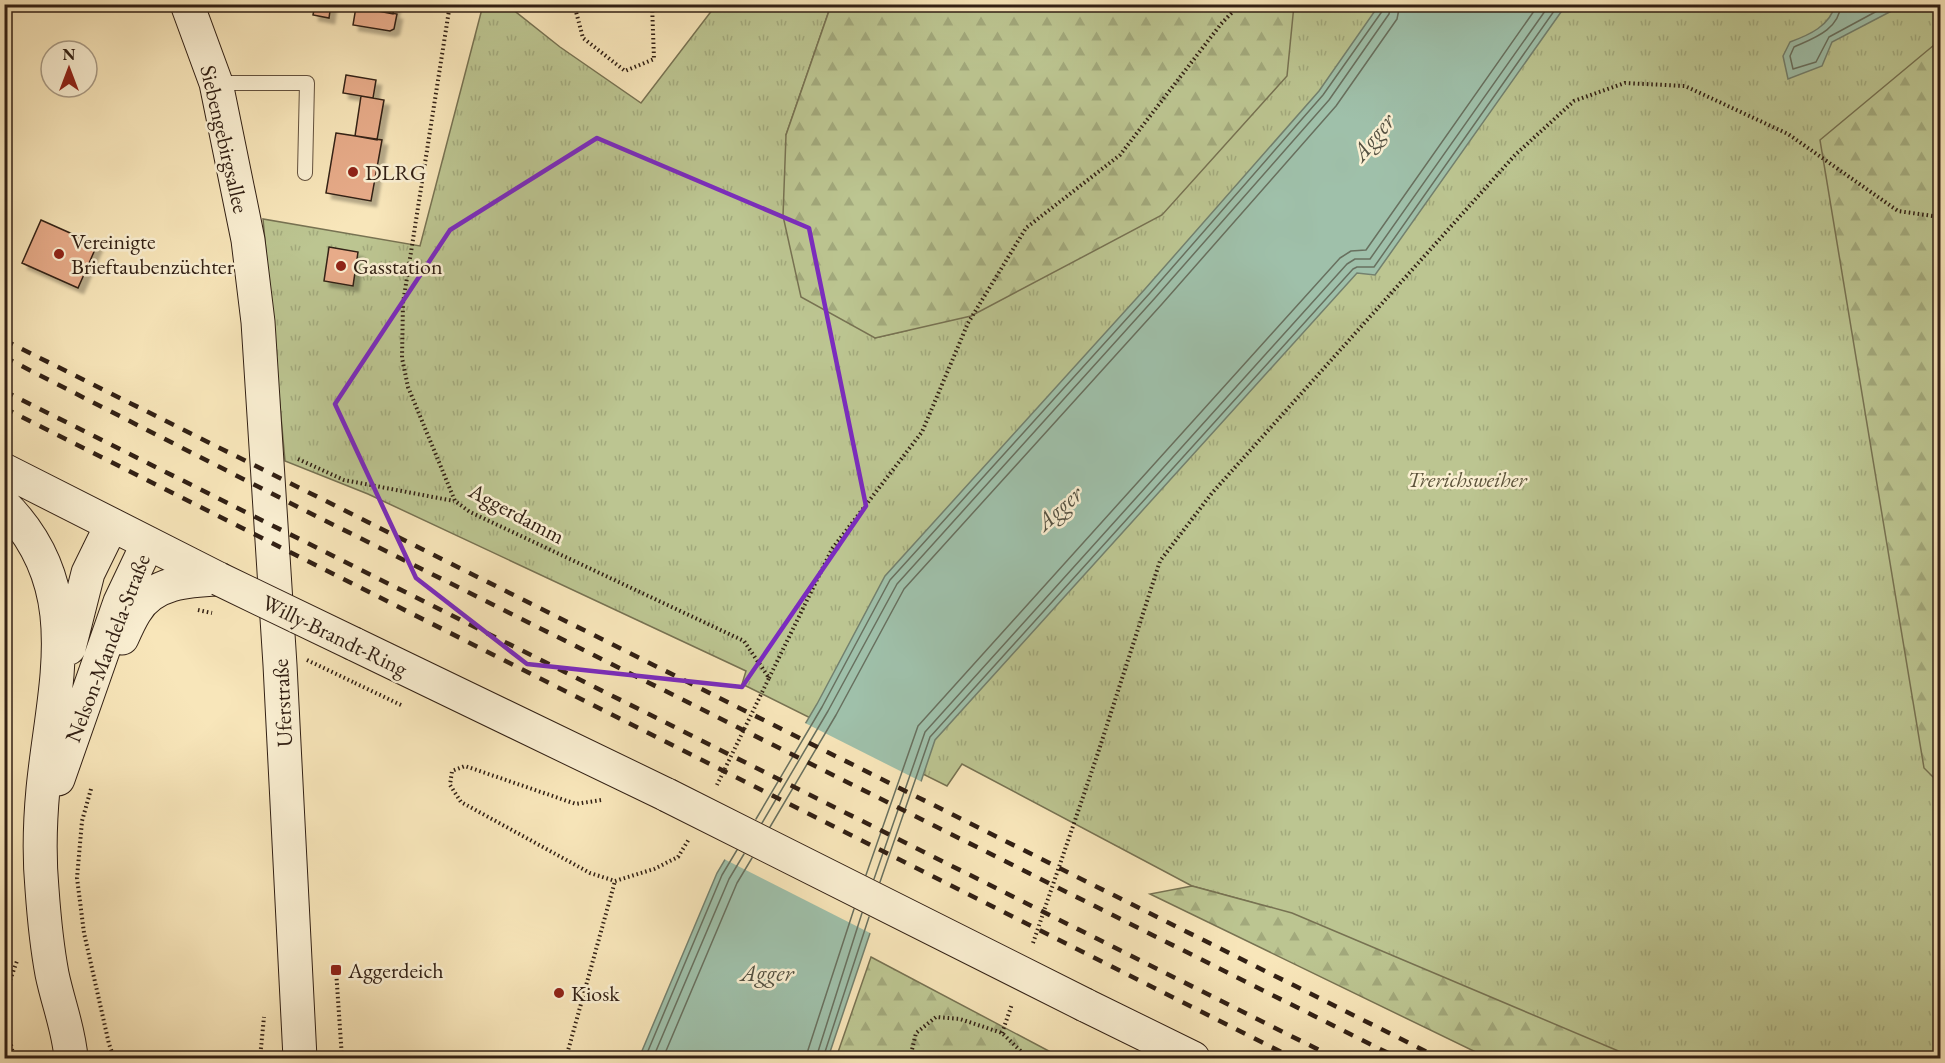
<svg xmlns="http://www.w3.org/2000/svg" width="1945" height="1063" font-family="'EB Garamond',serif">
  <style>
    .grass { fill: url(#grass-tufts); stroke: #777252; stroke-width: 1.5 }
    .forest { fill: url(#forest-firs); stroke: #777252; stroke-width: 1.5 }
    .water { fill: #9fc0aa; stroke: #73806e; stroke-width: 1.5 }
    .pier { fill: #f8e6ba }
    .lines { fill: none; stroke-linecap: round; stroke-linejoin: round }
    .shore { stroke: #68705f; stroke-width: 1.5 }
    .building { fill: #e7ab89; stroke: #322014; stroke-width: 1.5; filter: url(#shadow) }
    .lane-casing { stroke: #64523e; stroke-width: 16 }
    .secondary-casing { stroke: #322014; stroke-width: 35 }
    .path { stroke: #322014; stroke-width: 4; stroke-dasharray: 1.5 3; stroke-linecap: butt }
    .lane { stroke: #faefd2; stroke-width: 14 }
    .secondary { stroke: #faefd2; stroke-width: 33 }
    .rail { stroke: #322014; stroke-width: 4.5; stroke-dasharray: 10 10; stroke-linecap: butt }
    .secondary-bridge-casing { stroke: #322014; stroke-width: 35; stroke-linecap: butt }
    .path-bridge { stroke: #322014; stroke-width: 4; stroke-dasharray: 1.5 3; stroke-linecap: butt }
    .secondary-bridge { stroke: #faefd2; stroke-width: 33 }
    .marked { fill: none; stroke: #7b2cbf; stroke-width: 4.5; stroke-linejoin: round }
    .poi-dot { fill: #8f2418; stroke: #faefd2; stroke-width: 2 }
    .labels { text-anchor: middle; stroke-width: 5; stroke-linejoin: round; paint-order: stroke }
    .street-label { font-size: 22px; fill: #322014; stroke: #faefd2 }
    .poi-label { font-size: 22px; fill: #322014; stroke: #faefd2; text-anchor: start }
    .park-label { font-size: 22px; font-style: italic; fill: #5b523a; stroke: #faefd2 }
    .water-label { font-size: 24px; font-style: italic; fill: #535041; stroke: #faefd2 }
  </style>
  <defs>
    <pattern id="grass-tufts" width="24" height="20" patternUnits="userSpaceOnUse" patternTransform="scale(1.5)"><rect width="24" height="20" fill="#bcc591"/><path d="M3 7l-1-3M5 7V3M7 7l1-3M15 17l-1-3M17 17v-4M19 17l1-3" fill="none" stroke="#a2a97c"/></pattern>
    <pattern id="forest-firs" width="22" height="20" patternUnits="userSpaceOnUse" patternTransform="scale(1.5)"><rect width="22" height="20" fill="#bcc591"/><path d="M5 1l3.5 6h-7zM16 11l3.5 6h-7z" fill="#a2a97c"/></pattern>
    <filter id="shadow"><feDropShadow dx="5.5" dy="5.5" stdDeviation="1.5" flood-color="#0004"/></filter>
  </defs>
  <rect width="100%" height="100%" fill="#f8e6ba"/>
  <filter id="stains"><feTurbulence type="fractalNoise" baseFrequency=".00333" numOctaves="4"/><feColorMatrix values="0 0 0 0 .2 0 0 0 0 .09 0 0 0 0 .02 0 0 0 .5 -.17"/></filter>
  <radialGradient id="worn" r=".72"><stop offset=".6" stop-color="#630" stop-opacity="0"/><stop offset="1" stop-color="#630" stop-opacity=".3"/></radialGradient>
  <path class="grass" d="M483,5h24l53,42 81,56 75,-98h115l-45,130 89,203 34,-8 187,-325h844v1053h-364l-322,-155 -62,-17 -230,-122 -15,22 -205,-102 4,-13 -378,-177 -83,-33 -22,-242 157,27z"/>
  <path class="forest" d="M831,5v-1l463,1 -7,71 -125,139 -191,101 -96,22 -74,-41 -18,-81 3,-81z
    M1940,40v744l-16,-16 -104,-628z
    M1192,886l100,27 343,145h-147l-338,-164z
    M871,957l191,101h-226z"/>
  <path class="water" d="M1379,5h187l-191,270 -18,-2 -422,467 -107,318h-189l78,-185 100,-169 68,-128 260,-287 174,-198z
    M1835,5h68l-71,37 -10,24 -34,13 -5,-23 7,-14c19,-7 40,-16 45,-37z"/>
  <path class="pier" d="M803,722l121,61 -52,151 -150,-76z"/>
  <g class="lines">
    <path class="shore" d="M1841,4c-2,26 -27,34 -47,43l-4,9 3,13 23,-7 13,-25 61,-33
      M756,819l66,-112 68,-127 260,-287 173,-198 60,-85 1,-6
      M762,823l66,-112 69,-127 258,-286 174,-198 60,-86 2,-10
      M770,827l66,-112 68,-126 258,-285 174,-198 61,-87 3,-15
      M866,875l52,-149 422,-468 11,-7 15,-1 173,-246
      M874,879l51,-147 422,-468 8,-5h15l180,-255
      M880,882l50,-145 423,-468 4,-2h17l185,-263
      M645,1058l77,-183 15,-25
      M653,1058l76,-179 15,-25
      M663,1058l74,-175 15,-25
      M807,1058l1,-8 46,-141
      M816,1058l46,-145
      M823,1058l46,-141"/>
  </g>
  <path class="building" d="M315,4h16l-2,14 -16,-3z
    M356,4h39l-2,10 -37,-7z
    M356,7l41,7 -3,15 -4,2 -37,-6z
    M346,75l30,5 -3,18 -30,-5z
    M361,96l23,4 -7,40 -22,-4z
    M336,133l46,7 -11,61 -45,-8z
    M41,220l56,25 -19,43 -56,-25z
    M329,247l29,5 -5,34 -29,-5z"/>
  <g class="lines">
    <defs>
      <path id="lane" d="M216,83h91l-2,90"/>
      <path id="secondary" d="M187,4l29,79 32,157 10,82 22,343 20,393
        M4,470l215,109
        M4,505c83,83 49,181 39,284 -3,32 -4,67 -1,100 2,28 5,58 10,85 6,29 17,56 19,84
        M122,638c4,-9 8,-18 13,-26 17,-30 54,-32 84,-33
        M354,644l313,151
        M69,648l19,-75 23,-47
        M58,779l62,-177 28,-59
        M1085,1005l108,53"/>
    </defs>
    <use href="#lane" class="lane-casing"/>
    <use href="#secondary" class="secondary-casing"/>
    <path class="path" d="M450,4l-47,299 -1,55 6,29 47,114 15,11 274,129 25,37 -52,107
      M574,4l9,34 42,33 29,-12 -2,-55
      M298,459l46,21 110,21
      M769,678l63,-129 90,-117 46,-109 58,-95 94,-73 101,-131 19,-20
      M355,683l48,23
      M91,789l-9,32 -5,57 7,55 25,111 5,14
      M601,800l-25,4 -111,-38 -13,5 -2,14 11,17 129,71 25,8 39,-12 24,-12 11,-18
      M1033,943l64,-187 63,-195 52,-68 303,-338 59,-54 51,-18 60,3 103,48 110,77 42,6
      M336,970l6,88
      M4,997l13,-36
      M4,1014l10,44
      M1002,1033l10,-29
      M260,1058l4,-41
      M566,1058l49,-177
      M910,1058l6,-25 20,-16 24,2 42,14 26,25"/>
    <use href="#lane" class="lane"/>
    <use href="#secondary" class="secondary"/>
    <path class="rail" d="M4,340l1435,718
      M4,357l296,151 1098,550
      M4,391l1331,667
      M4,408l1289,650"/>
    <defs>
      <path id="secondary-bridge" d="M219,579l135,65
        M667,795l418,210"/>
    </defs>
    <use href="#secondary-bridge" class="secondary-bridge-casing"/>
    <path class="path-bridge" d="M198,610l14,3
      M307,660l48,23"/>
    <use href="#secondary-bridge" class="secondary-bridge"/>
  </g>
  <path class="marked" d="M597,138l212,90 57,278 -124,181 -215,-23 -111,-86 -81,-174 115,-174z"/>
  <g class="poi-dot">
    <circle cx="353" cy="172" r="6"/>
    <circle cx="59" cy="254" r="6"/>
    <circle cx="341" cy="266" r="6"/>
    <rect x="330" y="964" width="12" height="12" rx="3"/>
    <circle cx="559" cy="993" r="6"/>
  </g>
  <g class="labels">
    <g class="street-label">
      <text transform="translate(225 139) rotate(77)" y="8">Siebengebirgsallee</text>
      <text transform="translate(517 513) rotate(28)" y="8">Aggerdamm</text>
      <text transform="translate(335 635) rotate(26)" y="8">Willy-Brandt-Ring</text>
      <text transform="translate(107 648) rotate(-69)" y="8">Nelson-Mandela-Straße</text>
      <text transform="translate(282 703) rotate(-93)" y="8">Uferstraße</text>
    </g>
    <g class="poi-label">
      <text x="365" y="180">DLRG</text>
      <text x="71" y="249">Vereinigte<tspan x="71" dy="25">Brieftaubenzüchter</tspan></text>
      <text x="353" y="274">Gasstation</text>
      <text x="348" y="978">Aggerdeich</text>
      <text x="571" y="1001">Kiosk</text>
    </g>
    <g class="park-label">
      <text x="1467" y="487">Trerichsweiher</text>
    </g>
    <g class="water-label">
      <text transform="translate(1373 137) rotate(-51)" y="8">Agger</text>
      <text transform="translate(1059 508) rotate(-42)" y="8">Agger</text>
      <text x="767" y="981">Agger</text>
    </g>
  </g>
  <rect width="1945" height="1063" fill="none" stroke="#f8e6ba" stroke-width="24"/>
  <rect x="6" y="6" width="1933" height="1051" fill="none" stroke="#322014" stroke-width="3"/>
  <rect x="12" y="12" width="1921" height="1039" fill="none" stroke="#322014" stroke-width="1.5"/>
  <g transform="translate(69 69)"><circle r="28" fill="#faefd2" stroke="#aa9c86" stroke-width="1.5"/>
  <path d="M0-4.5L10 22L0 15L-10 22Z" fill="#8f2418"/>
  <text y="-9" font-size="16" font-weight="bold" text-anchor="middle" fill="#322014">N</text>
  </g>
  <rect width="100%" height="100%" filter="url(#stains)"/>
  <rect width="100%" height="100%" fill="url(#worn)"/>
</svg>
